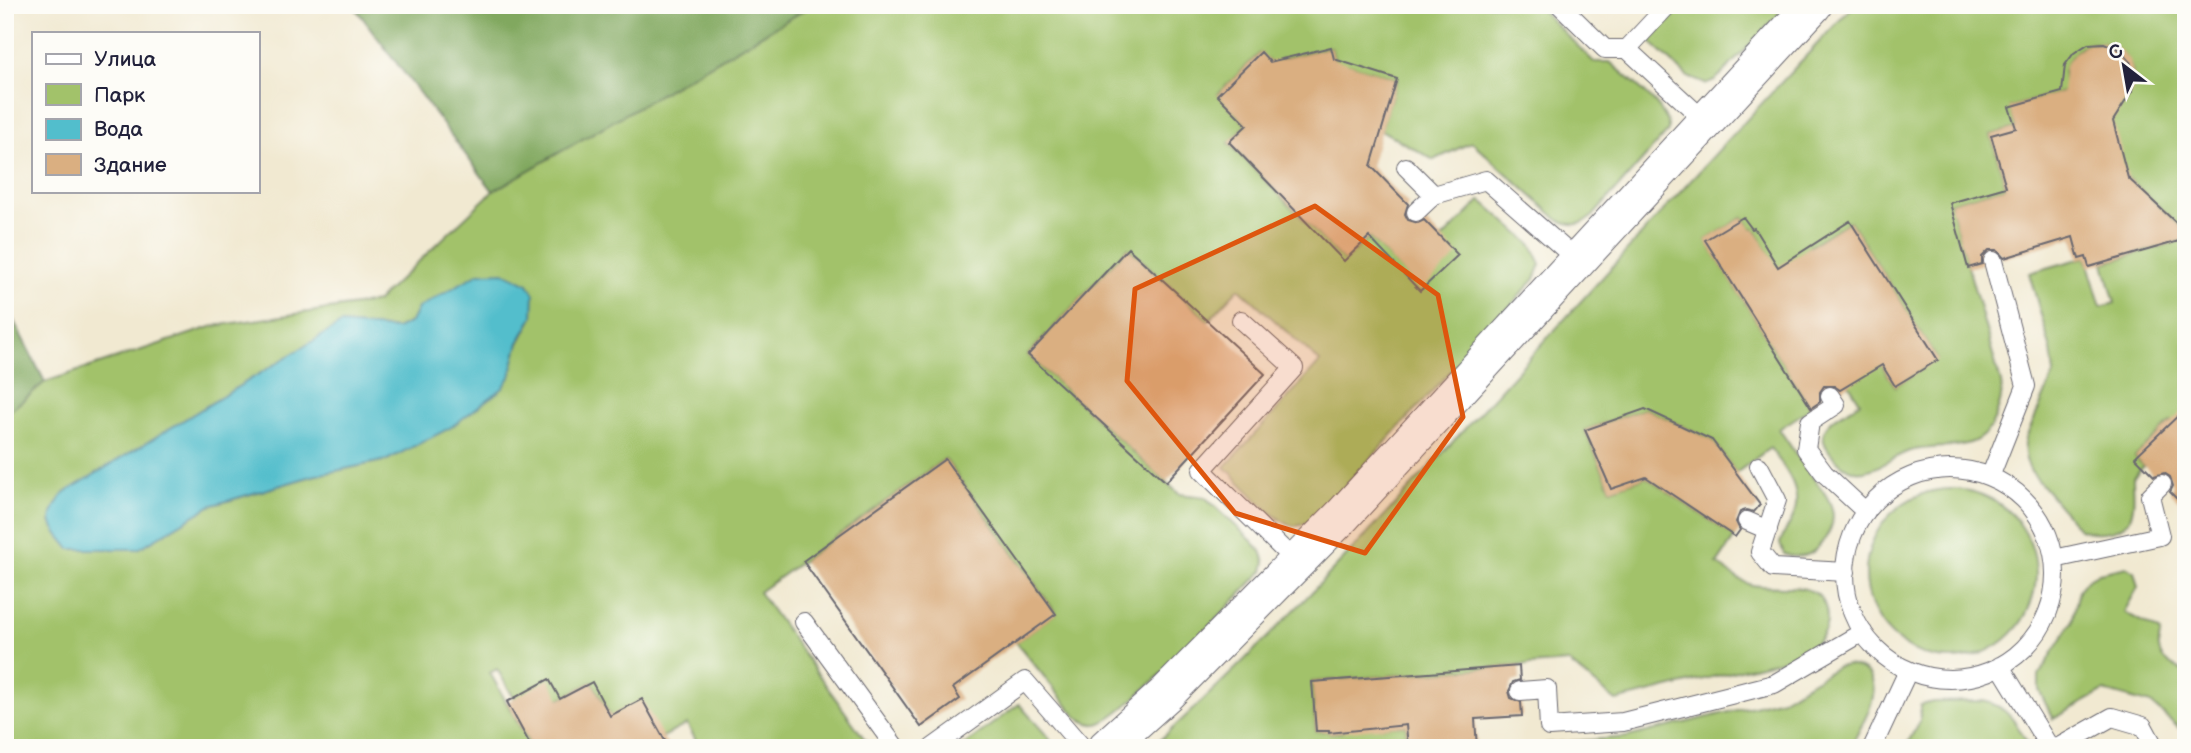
<svg xmlns="http://www.w3.org/2000/svg" width="2191" height="753" font-family="'Balsamiq Sans',sans-serif">
  <style>
    .green { fill: #a2c26a; stroke: #627252; stroke-width: 2; fill-rule: evenodd }
    .forest { fill: #81a85e; stroke: #52654c; stroke-width: 2 }
    .water { fill: #52becc; stroke: #3a7084; stroke-width: 2 }
    .building { fill: #daaf81 }
    .lines { fill: none; stroke-linecap: round; stroke-linejoin: round }
    .service-casing { stroke: #6a6870; stroke-width: 20 }
    .minor-casing { stroke: #6a6870; stroke-width: 39 }
    .service { stroke: #fff; stroke-width: 18 }
    .minor { stroke: #fff; stroke-width: 37 }
    .marked { fill: #de560e; fill-opacity: 0.2; stroke: #de560e; stroke-width: 5; stroke-linejoin: round }
  </style>
  <rect width="100%" height="100%" fill="#fdfcf7"/>
  <filter id="ink" filterUnits="userSpaceOnUse"><feTurbulence type="fractalNoise" baseFrequency=".0143" numOctaves="2"/><feDisplacementMap in="SourceGraphic" scale="14" xChannelSelector="R" yChannelSelector="G"/><feConvolveMatrix kernelMatrix="1 2 1 2 8 2 1 2 1" color-interpolation-filters="sRGB"/></filter>
  <filter id="wash" filterUnits="userSpaceOnUse"><feTurbulence type="fractalNoise" baseFrequency=".00686" numOctaves="4" result="noise"/><feDisplacementMap in="SourceGraphic" scale="28" xChannelSelector="R" yChannelSelector="G"/><feGaussianBlur stdDeviation="1.57" result="paint"/><feColorMatrix in="noise" values="0 0 0 0 0 0 0 0 0 0 0 0 0 0 0 0 0 1.4 0 .05"/><feComposite in="paint" operator="in"/></filter>
  <g filter="url(#wash)">
    <rect width="100%" height="100%" fill="#f1e9d1"/>
    <path class="green" d="M813,5h723l58,57h16c17,16 61,46 58,69l-75,85c-12,10 -22,11 -36,3l-85,-77 -38,18 -53,-30 16,-51 -49,-15 -7,23 -10,-40 -50,12 4,18 -25,-24 -42,41 29,31 -18,18 115,118 25,-24 52,53 21,-51 39,-39 51,45 9,19 -6,15 -215,235c-7,6 -15,12 -25,12 -18,-1 -56,-46 -70,-59l95,-105 -81,-74 -31,33 -80,-73 -100,107 151,139 26,3 47,44 9,10 4,11 -2,9c-25,25 -142,151 -167,153 -7,1 -14,-4 -20,-8l-60,-74 40,-29 -111,-154 -186,133 112,156h-171l-13,-24 -24,13 -53,-21 -18,-34 -32,17 -46,-1 -17,-29 -7,4 42,75h-527v-333l40,-33 169,-56 162,-24 117,-111zM533,317l-19,36 -4,24 -123,83 -75,16 -102,30 -72,43h-68l-20,-28 291,-197 55,5 15,-7z
      M1682,5h106l-64,67 -9,8 -10,4 -17,-7 -40,-37z
      M1854,5h332v227l-71,-66 -5,-53c58,-35 -7,-101 -41,-53 -7,9 -6,20 -3,31l-56,16 6,21 -25,7 15,52 -56,16 51,180c2,12 -1,21 -5,32 -15,42 -51,27 -86,36 -17,5 -38,24 -55,20 -9,-2 -17,-9 -22,-15 -26,-28 6,-40 27,-54l-33,-54 32,-20 36,58 42,-27 -87,-138 -42,26 -16,47 -38,-66 -2,2 -9,-13 -37,23 105,168 -32,21c9,13 18,27 28,41 19,25 41,45 12,76 -9,11 -22,13 -35,8l-4,-10c2,-9 8,-16 12,-25 13,-27 -6,-50 -22,-71l-34,25 -24,-33 -67,-31 -60,21 26,59 35,-12 89,60 -18,27c10,6 20,16 32,20 27,9 77,-11 78,35 0,21 -18,29 -34,38l-177,44 -48,-39 -256,20 4,49h13l1,2 12,-1v-3l64,-4 2,23h-257c101,-91 195,-190 287,-290 139,-151 275,-305 416,-453z
      M2186,239v198l-15,-15 -36,35 9,9 -11,11c0,11 2,24 -1,35 -4,22 -36,23 -53,17l-48,-57c-6,-12 -8,-21 -5,-34l28,-64 -3,-24 -22,-77 57,-16 15,50 14,-4 -11,-40z
      M1866 574a85 85 0 1 1 170 0a85 85 0 1 1-170 0Z
      M2127,567l7,4 4,16 -14,25 37,20c-8,25 5,31 25,41v61l-35,-30 -47,-13 -51,28 -14,-29v-15l33,-53 7,-32 8,-10 12,-7z
      M1848,665c49,9 15,56 2,83h-303l-1,-4 81,-7 155,-38 55,-32z
      M1983,701c26,5 35,25 47,47h-125l15,-28v-15l14,-3z
      M1019,704l30,34 5,10h-94z"/>
    <path class="forest" d="M353,5h460l-320,186z
      M5,304l40,78 -40,33z"/>
    <path class="water" d="M504,272l24,12 6,10 -1,23 -14,25 -9,35 -7,11 -53,40 -63,32 -75,16 -102,30 -72,43h-68c-20,-24 -27,-29 -6,-56l277,-169 55,5 15,-7 7,-14 61,-35z"/>
    <g id="blocks">
      <path class="building" d="M2104,43l15,6 11,12 4,15 -2,15 -19,30 15,57 58,54v7l-97,28 -3,-10 -7,2 -6,-22 -69,21 -7,-8h-8l-7,7v7l-14,4 -18,-65 56,-16 -15,-52 25,-7 -7,-21 53,-15 3,-27 9,-12 14,-9z
        M1331,47l3,12 63,20 -26,87 37,38 -3,10 3,6 10,3 6,-3 34,35 -38,36 -51,-54 -25,24 -115,-119 18,-17 -30,-30 44,-43 9,10z
        M1743,217l9,12 2,-1 24,39 72,-46 88,139 -43,26 -13,-21 -42,25 -6,-4h-10l-4,6v10l-9,6 -106,-168z
        M1128,248l137,126 -99,108 -138,-127z
        M2186,408v100l-16,-16 3,-6 -3,-9 -6,-4 -10,3 -19,-19z
        M1645,409l67,31 48,65 -6,7 -8,-2 -6,2 -4,10 4,8 -5,7 -89,-60 -35,12 -26,-59z
        M945,459l111,155 -103,74 7,11 -39,28 -118,-166z
        M1519,666l1,14 -7,2 -4,9 2,7 10,4 1,14 -47,3 2,29h-69l-2,-23 -77,8v-2h-13l-4,-49z
        M549,679l11,20 32,-17 18,34 32,-17 27,49h-137l-25,-46z"/>
    </g>
  </g>
  <g filter="url(#ink)">
    <use href="#blocks" fill-opacity="0" stroke="#6a6870" stroke-width="2"/>
    <g class="lines">
      <defs>
        <path id="service" d="M1560,5l45,44h22l78,72
          M1627,49l41,-44
          M1406,167l28,28 52,-15 91,80
          M1416,212l18,-17
          M1241,320l53,48 -92,102 95,93
          M1830,396l6,9 -26,17 -4,27 18,24 42,39
          M1759,466l18,34 -17,52 13,16 73,4
          M1845 574a105 105 0 1 1 210 0a105 105 0 1 1-210 0Z
          M1990,477l36,-91 -33,-125
          M1747,521l21,9
          M2054,559l106,-23 -10,-40 12,-12
          M804,622l92,126
          M2000,666l50,82
          M1520,691l27,-2 2,38 74,-5 151,-38 89,-52
          M932,748l93,-67 58,67
          M1872,748l36,-77
          M2057,748l55,-31 31,9 12,22"/>
        <path id="minor" d="M1106,748l60,-54 177,-179 470,-510"/>
      </defs>
      <use href="#service" class="service-casing"/>
      <use href="#minor" class="minor-casing"/>
      <use href="#service" class="service"/>
      <use href="#minor" class="minor"/>
    </g>
  </g>
  <path class="marked" d="M1315,206l123,89 25,122 -98,136 -130,-40 -108,-132 8,-92z"/>
  <rect width="2191" height="753" fill="none" stroke="#fdfcf7" stroke-width="28"/>
  <rect x="32" y="32" width="228" height="161" fill="#fdfcf7" stroke="#a5a5ac" stroke-width="2"/>
  <rect x="46" y="54" width="35" height="10" fill="#ffffff" stroke="#a5a5ac" stroke-width="2"/>
  <text x="94" y="66" font-size="21" fill="#22223b">Улица</text>
  <rect x="46" y="84" width="35" height="21" fill="#a2c26a" stroke="#a5a5ac" stroke-width="2"/>
  <text x="94" y="102" font-size="21" fill="#22223b">Парк</text>
  <rect x="46" y="119" width="35" height="21" fill="#52becc" stroke="#a5a5ac" stroke-width="2"/>
  <text x="94" y="136" font-size="21" fill="#22223b">Вода</text>
  <rect x="46" y="154" width="35" height="21" fill="#daaf81" stroke="#a5a5ac" stroke-width="2"/>
  <text x="94" y="172" font-size="21" fill="#22223b">Здание</text>
  <g transform="translate(2124 66) rotate(329)" stroke="#fdfcf7" stroke-width="5" paint-order="stroke">
  <path d="M0-5L12 26L0 18L-12 26Z" fill="#22223b"/>
  <text y="-10" font-size="19" font-weight="bold" text-anchor="middle" fill="#22223b">С</text>
  </g>
</svg>
